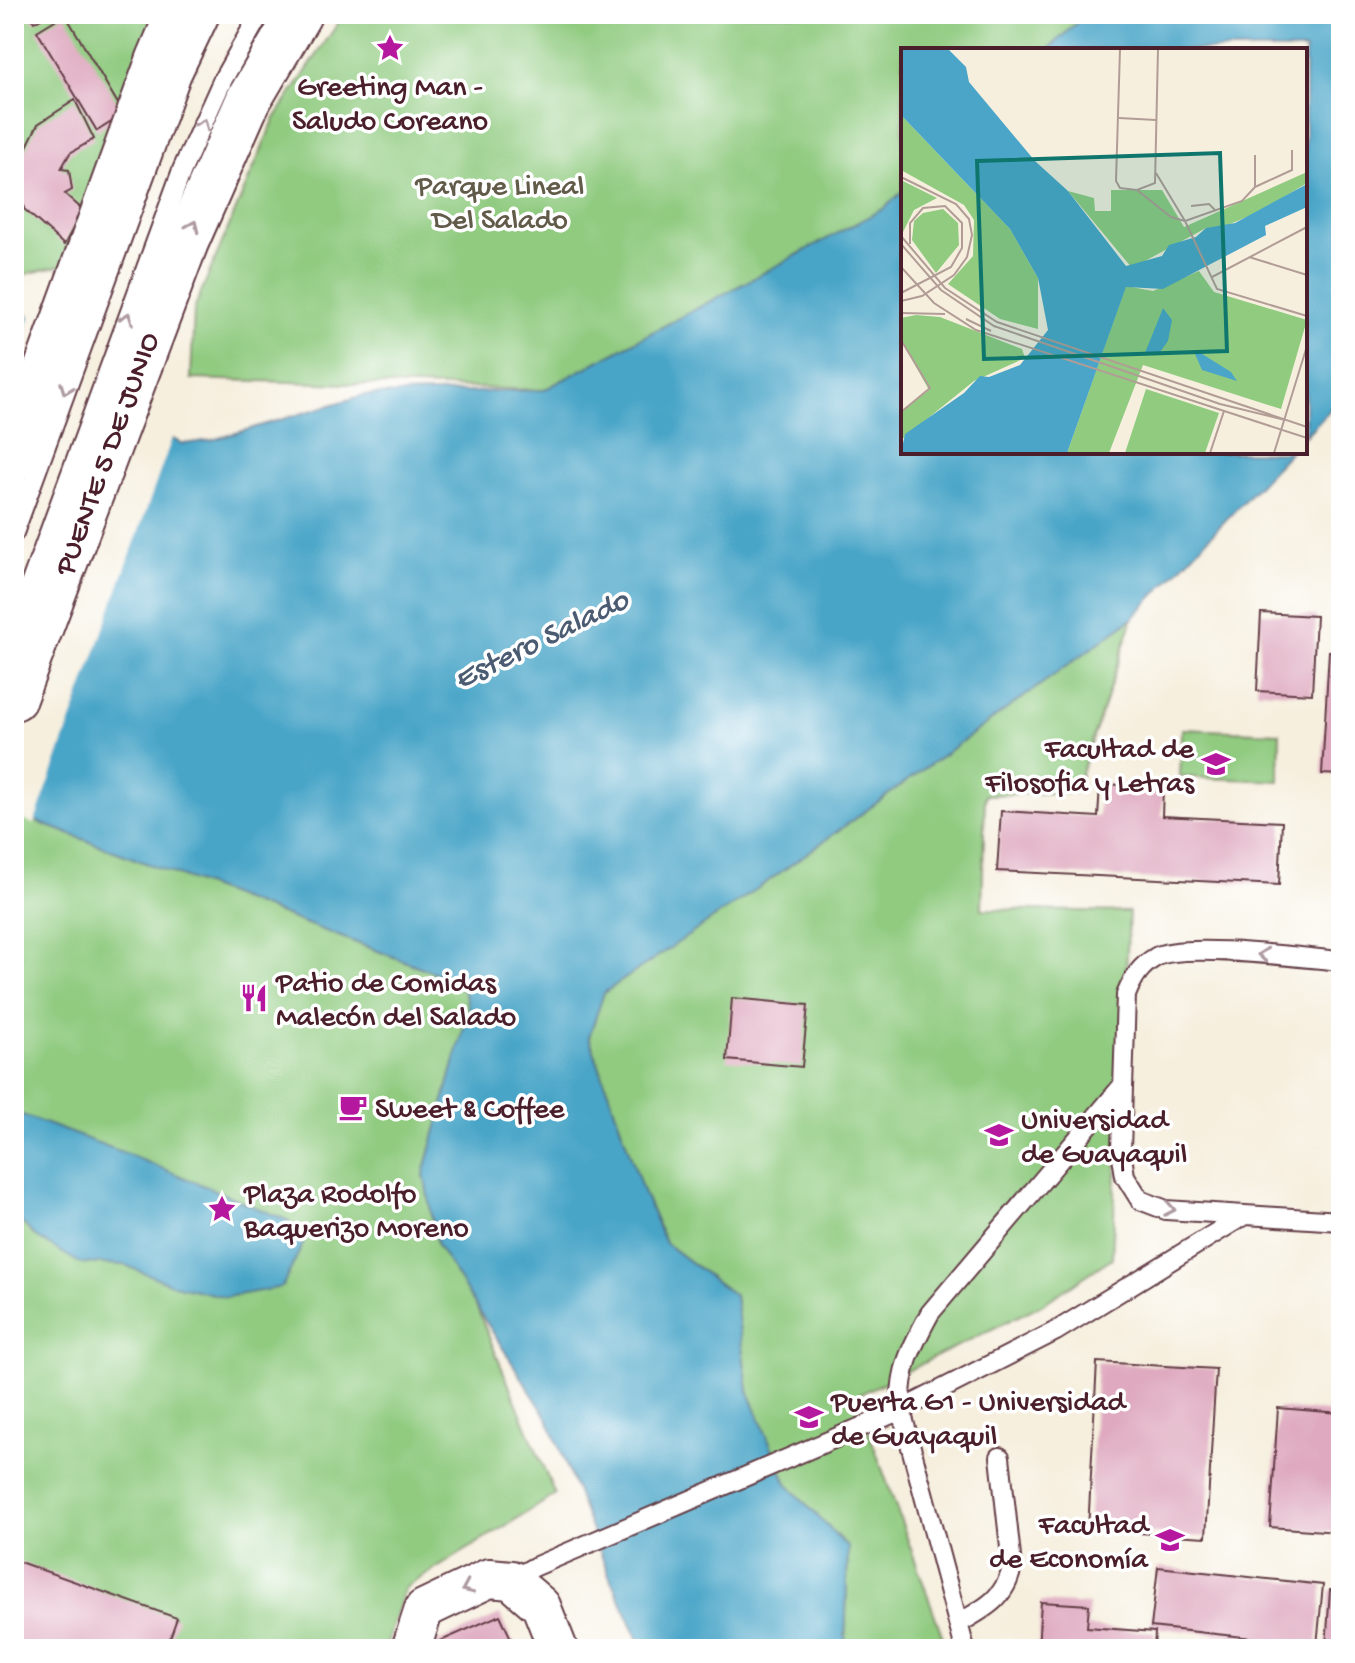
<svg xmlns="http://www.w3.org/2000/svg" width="1355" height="1663" font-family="'Gochi Hand',sans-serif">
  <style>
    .green { fill: #90cb80; stroke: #6d7556; stroke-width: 2 }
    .water { fill: #4aa5c8; stroke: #4a627a; stroke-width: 2 }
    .pier { fill: #f6efde }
    .building { fill: #dfaac0 }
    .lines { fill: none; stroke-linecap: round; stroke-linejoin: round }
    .service-casing { stroke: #643e46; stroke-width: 22 }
    .minor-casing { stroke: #643e46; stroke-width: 42 }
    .primary-casing { stroke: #643e46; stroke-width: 48 }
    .service { stroke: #fff; stroke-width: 18 }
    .minor { stroke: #fff; stroke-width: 38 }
    .primary { stroke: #fff; stroke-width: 44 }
    .oneway { stroke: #ae9aa0 }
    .labels { text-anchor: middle; stroke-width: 7; stroke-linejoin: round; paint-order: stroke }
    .poi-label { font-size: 30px; fill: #4a1f2b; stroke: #fff; text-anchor: start }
    .park-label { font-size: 30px; fill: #625b49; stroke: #fff }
    .street-label { font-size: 30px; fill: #4a1f2b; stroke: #fff }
    .water-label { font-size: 32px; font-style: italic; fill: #4a5b72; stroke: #fff }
    .inset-road { fill: none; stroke: #b19c96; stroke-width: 2 }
    .view { fill: #0f766e; fill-opacity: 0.15; stroke: #0f766e; stroke-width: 4 }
    .inset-edge { fill: none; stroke: #4a1f2b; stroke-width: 4 }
  </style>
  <rect width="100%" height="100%" fill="#fff"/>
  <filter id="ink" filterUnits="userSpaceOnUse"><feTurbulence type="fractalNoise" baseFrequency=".0125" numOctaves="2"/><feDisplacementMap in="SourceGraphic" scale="16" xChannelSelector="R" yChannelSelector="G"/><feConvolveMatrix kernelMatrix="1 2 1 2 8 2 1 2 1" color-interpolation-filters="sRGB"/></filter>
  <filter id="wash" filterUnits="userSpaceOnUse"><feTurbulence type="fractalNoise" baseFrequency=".006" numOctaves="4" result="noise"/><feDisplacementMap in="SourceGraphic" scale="32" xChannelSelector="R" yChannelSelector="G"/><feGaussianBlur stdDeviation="1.8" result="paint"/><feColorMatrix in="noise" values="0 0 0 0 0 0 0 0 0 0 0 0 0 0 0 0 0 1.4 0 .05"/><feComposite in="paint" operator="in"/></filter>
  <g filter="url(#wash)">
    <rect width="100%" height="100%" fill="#f6efde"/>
    <path class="green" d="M14,14h145l-95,251 -50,12z
      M344,14h742l-38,36h-145v141l-18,17 -341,182 -353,-11 3,-70 80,-189z
      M1133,618l-58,174 -90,3 -3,114 147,3 -17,346 -69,46 -187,92 91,253h-102l3,-101 -61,-64 -39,-94 -13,-94 -70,-53 -21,-49 -55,-158 15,-44 163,-110z
      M1182,729l98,4 -1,48 -99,-4z
      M14,813l430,163 20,15 5,18 -45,165 13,71 37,56 81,194 -150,93 -20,61h-371z"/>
    <path class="water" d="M1086,14h255v384l-36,38v-386h-257z
      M903,191v261h387l-157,166 -366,264 -163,111 -15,44 55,157 21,49 70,53 13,94 39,94 61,64 -3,101h-202l-34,-74 -61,-156 -111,-174 -13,-71 45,-165 -5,-18 -20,-15 -430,-163v-511l148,132 21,10 29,-4 152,-45 180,-5 341,-182z
      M14,1112l111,41 164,68 16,19 -23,47 -56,10 -52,-12 -49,-20 -45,-2 -44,-26 -22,-22z"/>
    <path class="pier" d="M32,313l132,118 9,4 -139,389 -20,-7v-457z"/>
    <g id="blocks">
      <path class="building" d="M29,14h19l-14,8z
        M65,14l59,100 -27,17 -60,-100z
        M75,100l19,39 -24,14 -9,16 8,1 3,20 -7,4 18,16 -19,35 -40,-36 -7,-42 21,-43z
        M1261,613l55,3 -4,78 -55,-3z
        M1329,651h12v124l-19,-1z
        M1100,784l63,3 -1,29 120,6 -3,63 -282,-14 4,-60 97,6z
        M732,998l76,7 -6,62 -75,-7z
        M1097,1362l119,7 -10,168 -118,-7z
        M1278,1408l63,5 -3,119 -68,-5z
        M14,1560l163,58 -11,31h-152z
        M1158,1567l165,18 -6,60 -166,-18z
        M1330,1590l11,1v58l-15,-1z
        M1041,1602l48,3 -2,22 68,5 -1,17h-116z
        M500,1615l16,34h-82l2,-6z"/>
    </g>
  </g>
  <g filter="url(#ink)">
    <use href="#blocks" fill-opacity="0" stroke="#643e46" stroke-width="2"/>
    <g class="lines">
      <defs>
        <path id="service" d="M14,533l167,-456 30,-63
          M14,628l168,-458 41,-91 37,-65
          M1341,961c-35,-3 -161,-19 -185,-4 -16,9 -23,21 -30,38l-5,155 4,26 15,24 26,10 175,11
          M511,1580l23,-13 367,-157c-2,-40 10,-62 29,-97l192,-227
          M959,1623c25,-14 48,-26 53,-57l-12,-109
          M965,1649l-64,-239 155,-79 187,-115"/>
        <path id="minor" d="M411,1649l13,-40 65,-31 22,2 30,26 17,43"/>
        <path id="primary" d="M14,458l145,-399 19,-45
          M14,698l172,-456 62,-141 51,-87"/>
      </defs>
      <use href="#service" class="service-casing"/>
      <use href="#minor" class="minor-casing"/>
      <use href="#primary" class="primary-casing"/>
      <use href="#service" class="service"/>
      <use href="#minor" class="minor"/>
      <use href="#primary" class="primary"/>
    </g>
    <defs><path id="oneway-chevron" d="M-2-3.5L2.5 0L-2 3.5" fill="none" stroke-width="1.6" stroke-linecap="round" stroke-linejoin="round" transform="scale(2)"/></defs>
    <g class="oneway">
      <use href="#oneway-chevron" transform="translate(203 124) rotate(-66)"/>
      <use href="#oneway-chevron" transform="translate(193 226) rotate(-66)"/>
      <use href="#oneway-chevron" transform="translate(127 318) rotate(-70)"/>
      <use href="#oneway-chevron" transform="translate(66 389) rotate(110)"/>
      <use href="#oneway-chevron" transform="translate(1263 955) rotate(-176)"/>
      <use href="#oneway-chevron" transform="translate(1170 1209) rotate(11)"/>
      <use href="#oneway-chevron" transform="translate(467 1588) rotate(156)"/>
    </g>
  </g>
  <defs>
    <symbol id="sight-bare" viewBox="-9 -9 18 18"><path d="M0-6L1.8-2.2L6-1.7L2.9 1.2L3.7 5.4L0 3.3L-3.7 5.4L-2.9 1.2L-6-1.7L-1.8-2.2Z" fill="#b5179e" stroke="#fff" stroke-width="2.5" paint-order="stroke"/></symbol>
    <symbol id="university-bare" viewBox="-9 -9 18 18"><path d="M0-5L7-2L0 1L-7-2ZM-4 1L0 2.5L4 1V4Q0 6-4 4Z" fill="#b5179e" stroke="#fff" stroke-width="2.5" paint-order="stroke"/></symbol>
    <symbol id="restaurant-bare" viewBox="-9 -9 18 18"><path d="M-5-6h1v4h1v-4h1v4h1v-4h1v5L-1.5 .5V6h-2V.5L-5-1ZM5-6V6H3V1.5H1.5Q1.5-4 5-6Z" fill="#b5179e" stroke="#fff" stroke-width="2.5" paint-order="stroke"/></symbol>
    <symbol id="cafe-bare" viewBox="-9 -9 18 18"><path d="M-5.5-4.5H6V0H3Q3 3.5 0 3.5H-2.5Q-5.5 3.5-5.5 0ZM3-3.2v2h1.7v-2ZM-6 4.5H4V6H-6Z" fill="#b5179e" stroke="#fff" stroke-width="2.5" paint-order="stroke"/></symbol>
  </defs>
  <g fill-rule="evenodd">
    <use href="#sight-bare" x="370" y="28" width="40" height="40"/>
    <use href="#university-bare" x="1196" y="744" width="40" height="40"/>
    <use href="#restaurant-bare" x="234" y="978" width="40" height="40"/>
    <use href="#cafe-bare" x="333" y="1087" width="40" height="40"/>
    <use href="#university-bare" x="979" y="1115" width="40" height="40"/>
    <use href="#sight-bare" x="202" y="1189" width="40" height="40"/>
    <use href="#university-bare" x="789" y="1397" width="40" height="40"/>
    <use href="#university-bare" x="1150" y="1520" width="40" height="40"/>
  </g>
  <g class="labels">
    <g class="poi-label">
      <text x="390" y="95" text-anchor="middle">Greeting Man -<tspan x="390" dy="34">Saludo Coreano</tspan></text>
      <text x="1194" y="757" text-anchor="end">Facultad de<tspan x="1194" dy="34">Filosofia y Letras</tspan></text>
      <text x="276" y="991">Patio de Comidas<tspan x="276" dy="34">Malecón del Salado</tspan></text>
      <text x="375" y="1117">Sweet &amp; Coffee</text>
      <text x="1021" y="1128">Universidad<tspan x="1021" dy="34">de Guayaquil</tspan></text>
      <text x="244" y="1202">Plaza Rodolfo<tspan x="244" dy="34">Baquerizo Moreno</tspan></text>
      <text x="831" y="1410">Puerta G1 - Universidad<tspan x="831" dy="34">de Guayaquil</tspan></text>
      <text x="1148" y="1533" text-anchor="end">Facultad<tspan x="1148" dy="34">de Economía</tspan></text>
    </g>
    <g class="park-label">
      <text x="500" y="194">Parque Lineal<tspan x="500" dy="34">Del Salado</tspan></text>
    </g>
    <g class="street-label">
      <text transform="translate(105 453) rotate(-70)" y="10">PUENTE 5 DE JUNIO</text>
    </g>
    <g class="water-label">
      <text transform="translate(540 637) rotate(-26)" y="11">Estero Salado</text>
    </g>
  </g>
  <g transform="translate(901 48)">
    <rect width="406" height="406" fill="#f6efde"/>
    <path d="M0,67l109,114 28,49v51l-38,-10 -52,-35 25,-28 1,-36 -10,-15 -63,-35zM406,124v11l-46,28 -38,16 -17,1 -74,40 -64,-77 26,7 1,13h16v-21h51l22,37zM0,132l36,18 -23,12 -11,22zM42,161l15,14 1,22 -23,28 -24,-33 2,-19 9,-8zM298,223l15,21 93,28 -26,89 -138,-44 -34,88h-42l59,-167 27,5zM15,267l24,2 82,32 3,9 -51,23 -73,59v-28l28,-22 -28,-50v-22zM245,341l73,24 -14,40h-80z" fill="#90cb80"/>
    <path d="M0,1h47l18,18 3,15 66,79 33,30 58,75 36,-10 7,-11 27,-8 10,-9 29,-5 72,-39v23l-42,19 1,9 -103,54 -37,-2 -59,166h-166l4,-19 59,-41 16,-17 9,1 31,-12 28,-35 -10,-52 -28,-49 -109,-114zM262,260l9,12 -4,21 -8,11 -15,1zM298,304l32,20 6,9 -35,-11 -7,-16z" fill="#4aa5c8"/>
    <path class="inset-road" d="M219,1l-4,132 4,7 17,2 18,-7 3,-134M218,70l37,2M255,125l29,48 57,-20 13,-14v-32M0,129l55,27 13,15 3,16 -5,22 -13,18 -32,21 -21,5M354,139l37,-17v-20M236,142l34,27 14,4 32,68 90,27M290,158l18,-2 7,7M0,188l44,52 52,34 310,105M0,196l40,46 53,36 226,78 65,16M348,209l58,18M0,219l33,36 42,27 331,108M311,229l95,-50M0,245l50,-26 11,-19v-25l-17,-17 -22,2 -13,15v21M0,265l44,1M65,271l25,12M0,292l29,48 -29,24M309,405l14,-42M373,405l33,-107"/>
    <path class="view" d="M319,105l7,198 -243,8 -7,-198z"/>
    <rect width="406" height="406" class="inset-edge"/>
  </g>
  <rect width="1355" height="1663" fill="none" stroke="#fff" stroke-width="48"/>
</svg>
